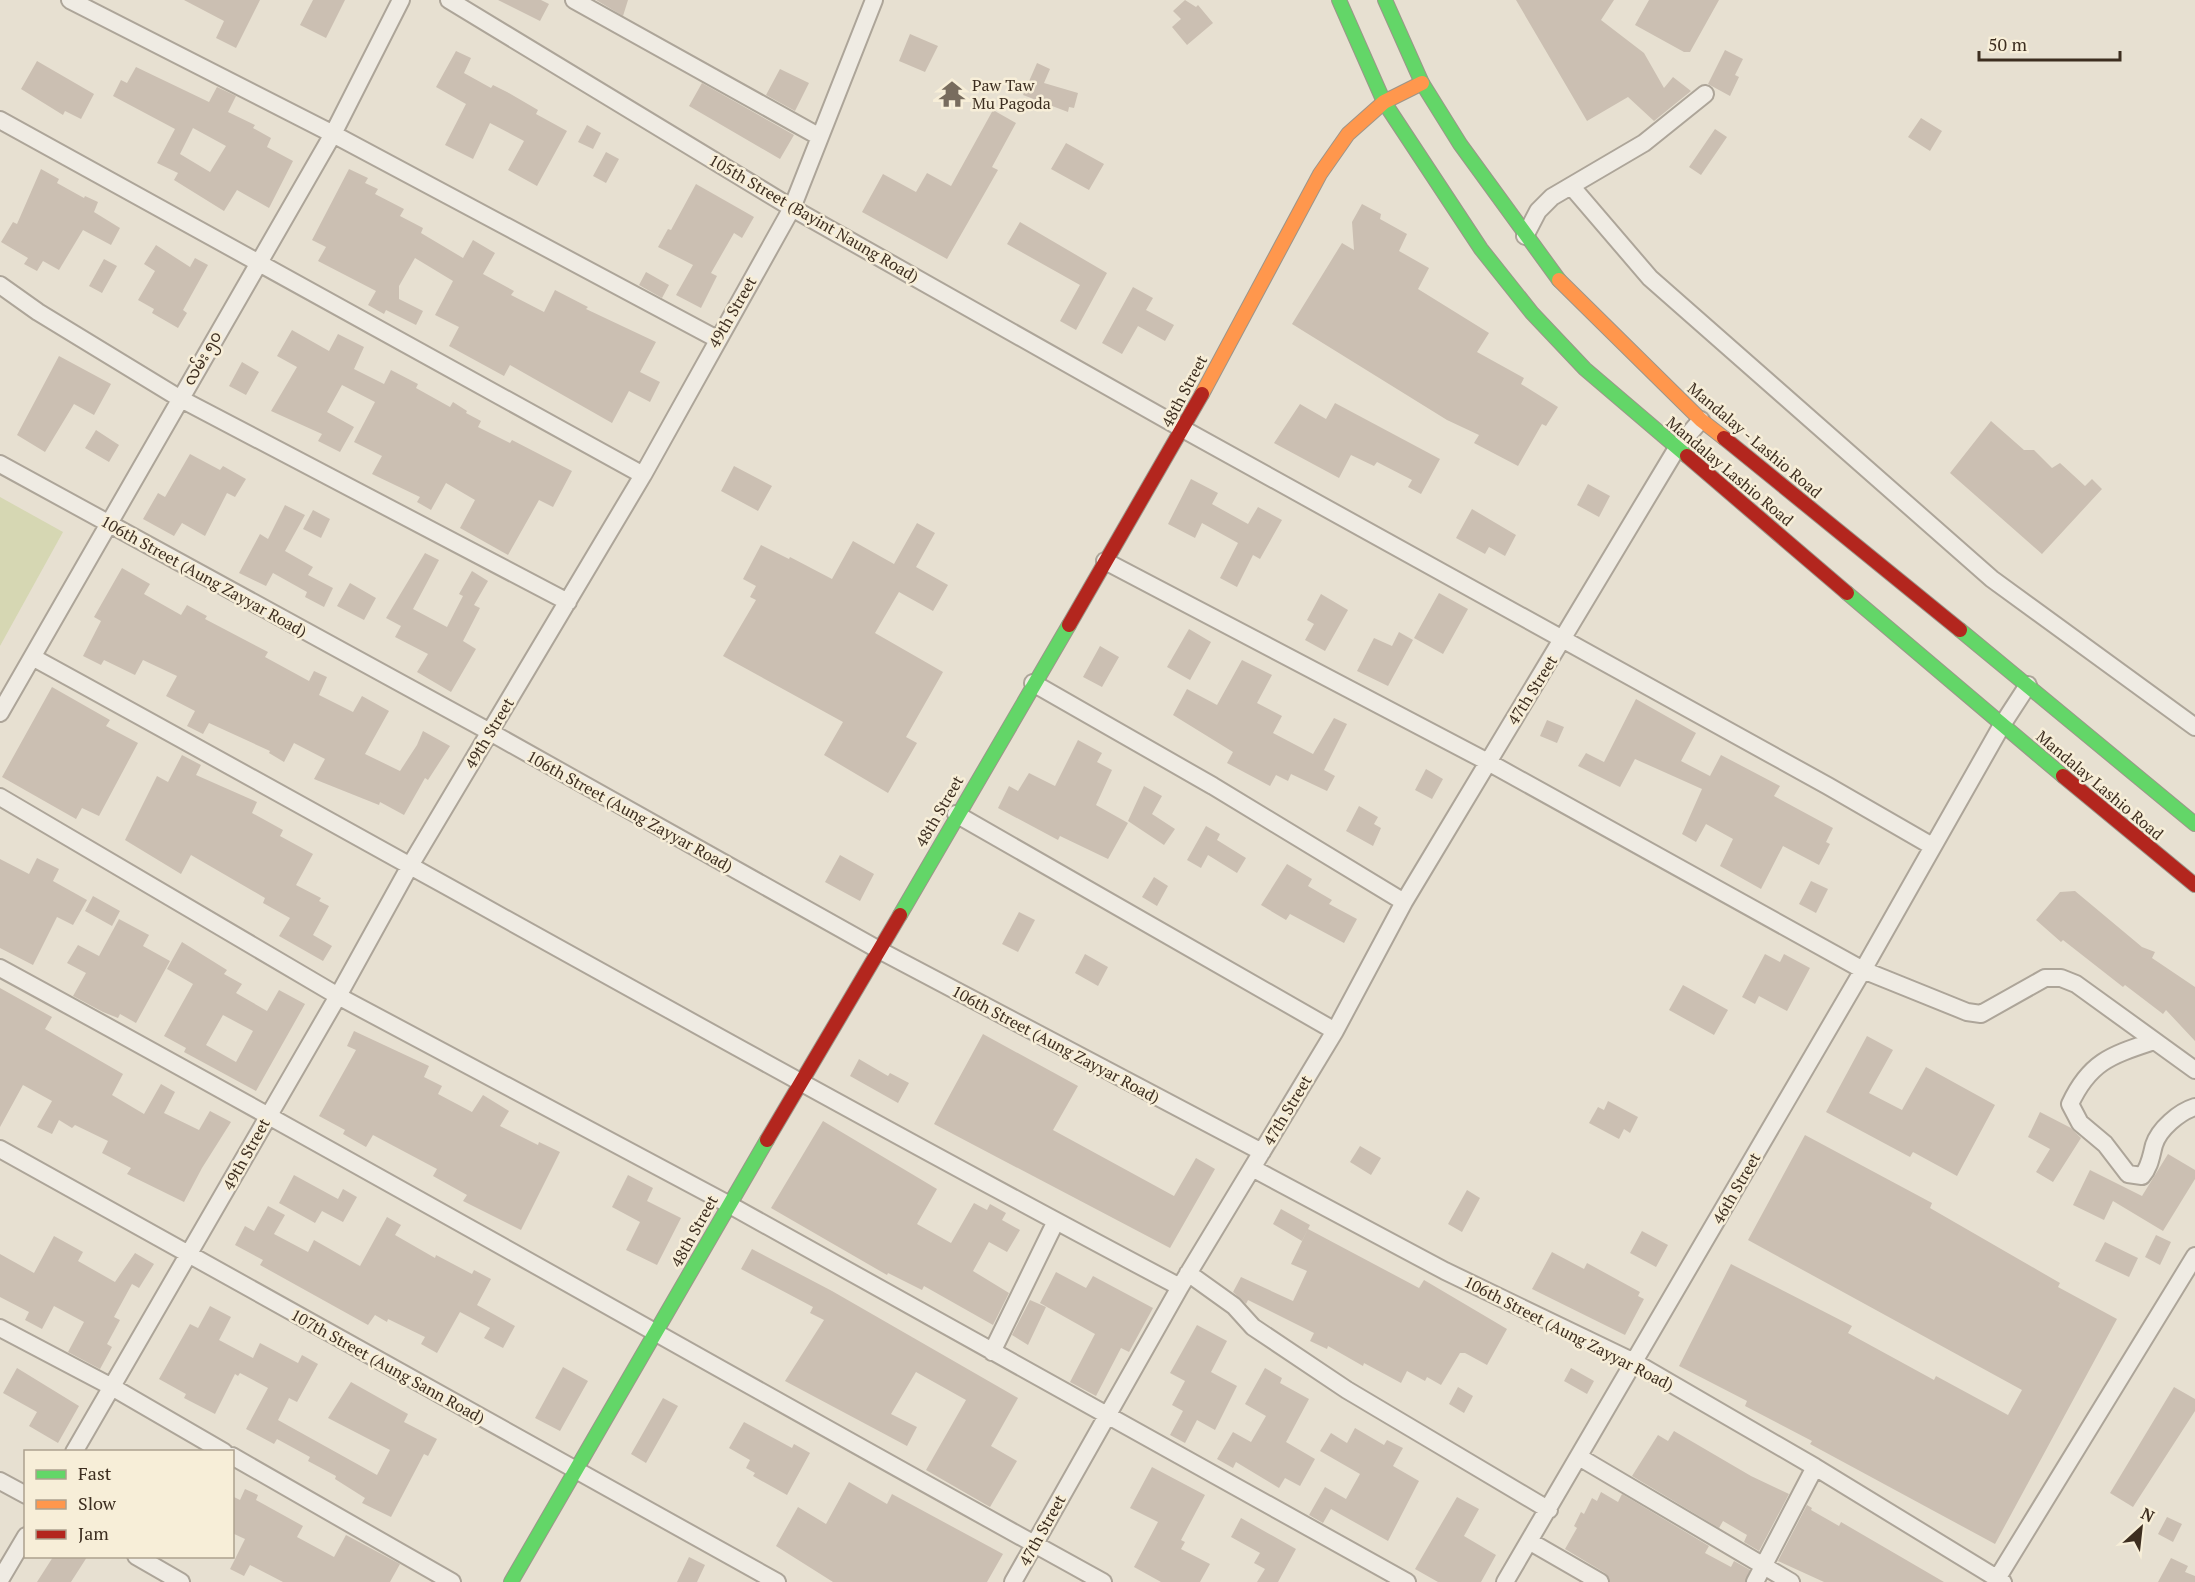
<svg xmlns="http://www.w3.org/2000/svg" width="2195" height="1582" font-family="'PT Serif','Noto Sans Myanmar',serif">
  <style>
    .green { fill: #d6d7b3 }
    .building { fill: #cbbfb2; fill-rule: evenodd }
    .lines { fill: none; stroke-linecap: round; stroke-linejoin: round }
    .street-casing { stroke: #ada599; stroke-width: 20 }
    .fast-casing { stroke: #9c958a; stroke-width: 16 }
    .slow-casing { stroke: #9c958a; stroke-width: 16 }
    .jam-casing { stroke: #9c958a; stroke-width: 16 }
    .street { stroke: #efebe3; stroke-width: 16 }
    .fast { stroke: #63d668; stroke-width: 14 }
    .slow { stroke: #ff974d; stroke-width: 14 }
    .jam { stroke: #b3261e; stroke-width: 14 }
    .labels { text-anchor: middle; stroke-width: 5; stroke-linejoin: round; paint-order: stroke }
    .poi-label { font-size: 16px; fill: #3d2e20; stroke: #f7eed8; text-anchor: start }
    .street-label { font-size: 16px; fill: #3d2e20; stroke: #f7eed8 }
  </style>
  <rect width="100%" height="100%" fill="#e7e0d1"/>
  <path class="green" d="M0,497l63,35 -63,114z"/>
  <path class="building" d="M184,0h76l-24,48 -20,-10 8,-17z
    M313,0h32l-19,38 -26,-13z
    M498,0h43l8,4 -9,17z
    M596,0h32l-5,16z
    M1185,0l11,7 2,-2 15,18 -26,22 -15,-18 9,-8 -8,-8z
    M1516,0h98l-13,20 43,33 20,35 9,-11 18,14 -37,30 -26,-24 -41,24z
    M1649,0h70l-29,52h-6l-49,-27z
    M910,34l28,12 -13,26 -26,-11z
    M1725,50l18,9 -8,16 4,2 -9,19 -22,-12z
    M456,51l15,7 -7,15 27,15 2,-3 14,7 31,18 -2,4 31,17 -30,55 -29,-16 16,-29 -34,-18 -17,36 -28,-14 21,-41 -30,-17z
    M37,61l57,33 -13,25 -16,-8 -2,4 -42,-26z
    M1037,63l13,6 -6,14 34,10 -4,15 -5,-1 -1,5 -45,-17z
    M136,67l73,35 8,-15 19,9 -8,16 27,13 -2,3 18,10 -4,9 26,14 -24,47 -32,-18 -13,21 -50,-31 4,-7 -21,-10 18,-34 -62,-33 8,-16 6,3zM193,128l33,18 -16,26 -30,-18z
    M780,69l29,14 -14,28 -29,-16z
    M702,83l92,52 -14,24 -91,-53z
    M993,110l23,13 -24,44 6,3 -51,89 -85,-47 21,-38 33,18 11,-19 24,13z
    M1921,118l21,13 -12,20 -22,-14z
    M587,125l14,8 -8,16 -15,-7z
    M1715,129l12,8 -26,38 -12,-8z
    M1066,143l38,21 -15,26 -38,-21z
    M606,152l13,7 -13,24 -13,-7z
    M41,169l18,10 -2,4 27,15 1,-2 13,6 -4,10 26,16 -9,17 -28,-15 -24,40 -16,-9 -6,10 -13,-7 4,-6 -27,-16 12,-20 4,2z
    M349,169l19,9 -3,5 13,6 -3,5 29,15 -4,7 23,12 -2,5 42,25 10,-18 22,13 -12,21 31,17 -3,4 33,17 11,-22 33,17 -2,2 70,33 -16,30 20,10 -10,20 -21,-11 -17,32 -102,-58 -6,11 -55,-30 10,-19 -24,-12 18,-34 -38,-23 -16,28v13l24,12 -7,14 -30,-15 -2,4 -16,-9 8,-14 -58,-30 8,-14 -14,-7z
    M696,184l58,33 -12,21 -8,-5 -23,40 6,3 -16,32 -25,-13 17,-30 -35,-18 10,-18 3,1z
    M1362,204l19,10 -1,5 27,15 -8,17 30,17 -11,21 71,44 -12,19 47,26 -3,6 37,23 -12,19 -4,-2 -24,42 -44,-23 5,-8 -32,-15 -155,-96 50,-81 12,7 -2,-28z
    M1020,222l87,51 -31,57 -16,-9 20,-36 -73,-41z
    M156,245l34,22 5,-9 13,7 -25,45 4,3 -9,15 -26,-15 2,-4 -16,-9 17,-29 -11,-7z
    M104,259l13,7 -15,27 -13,-7z
    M646,272l23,13 -7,13 -23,-13z
    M1133,287l20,11 -7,12 28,15 -9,16 -27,-15 -16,28 -20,-11z
    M292,330l37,21 9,-17 26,13 -10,22 30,15 7,-14 27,14 -2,4 34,19 3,-5 14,9 -1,2 15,8 -3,6 32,16 2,-3 60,31 -19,36 -14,-7 -31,55 -48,-27 15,-28 -29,-17 -15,27 -14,-8 3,-5 -48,-23 10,-18 -28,-14 21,-40 -33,-17 -15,27 27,15 -14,25 -22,-11 4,-7 -51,-23 26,-44 -20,-11z
    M59,356l52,28 -17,31 -20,-11 -29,48 -28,-17z
    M242,362l17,10 -13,23 -17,-9z
    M1335,403l105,56 -19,35 -13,-7 4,-7 -35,-18 -3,4 -23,-11 -12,23 -65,-35 26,-39 26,15z
    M1991,421l33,29h10l18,18 8,-5 25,23 7,-7 10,10 -60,65 -92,-81z
    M96,430l23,15 -10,17 -24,-14z
    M190,454l30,16 3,-4 23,13 -11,18 -8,-4 -22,43 -23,-13 -8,13 -31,-17 15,-26 7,4z
    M734,466l38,20 -14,25 -37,-20z
    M1191,479l27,14 -6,11 36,20 10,-17 24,13 -22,39 -7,-4 -16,32 -17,-9 18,-35 -36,-20 -7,15 -27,-14z
    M1588,484l22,12 -11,21 -22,-12z
    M285,505l20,10 -20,36 28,16 -5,8 25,13 -9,19 -19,-10 2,-5 -34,-19 -7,13 -27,-13 21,-39 8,5z
    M1472,509l44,26 -11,21 -16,-9 -4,7 -29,-16z
    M313,510l17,9 -9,19 -18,-9z
    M917,523l18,10 -19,34 32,18 -15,26 -34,-19 -24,41 68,39 -37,65 11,6 -29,50 -64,-38 19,-33 -120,-66 33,-56 -6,-3 6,-11 -13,-7 18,-34 28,14 1,-2 42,22 21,-38 41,23z
    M425,553l14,7 -26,49 34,18 16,-31 -4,-2 13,-23 16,10 -14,24 6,3 -17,33 13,8 -25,43 -34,-20 11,-18 -33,-17 6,-11 -15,-8z
    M122,568l28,16 -6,10 37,21 6,-10 20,11 -2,3 63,33 -3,5 44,24 5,-10 13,6 -8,18 34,17 9,-16 27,15 -24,43 35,17 17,-26 6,-14 27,15 -22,34 -3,-2 -21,37 -24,-13 -1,3 -65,-26 11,-20 -31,-16 -10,19 -15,-9 1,-2 -61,-28 -6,11 -16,-8 8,-15 -29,-15 11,-20 -34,-16 -8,15 -31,-15 -3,5 -18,-9 18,-35 -7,-4z
    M350,583l26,15 -12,22 -27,-14z
    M1439,593l29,16 -25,45 -29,-16z
    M1321,594l27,16 -23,41 -20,-11 9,-16 -7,-4z
    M1189,629l22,13 -21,38 -23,-13z
    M1399,632l14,8 -25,46 -31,-15 17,-33 18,8z
    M1100,646l19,11 -17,30 -19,-10z
    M1242,660l30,15 -15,28 25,13 -9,17 40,21 21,-36 13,6 -23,46 11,6 -8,15 -36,-17 -3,7 -12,-6 -6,11 -43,-23 6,-11 -60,-37 14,-26 30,16z
    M52,687l58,33 -4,6 32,17 -39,73 -17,-8 -6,11 -74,-42z
    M1636,699l60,34 -15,28 29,15 11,-21 59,31 -6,10 59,32 -7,14 4,2 -11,21 -36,-19 -22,43 -41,-23 13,-27 -27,-15 -10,18 -14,-8 20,-45 -67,-30 -15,28 -42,-21 8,-13 18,9z
    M1547,720l17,7 -7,16 -17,-7z
    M1078,740l24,13 -5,9 15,8 -16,35 32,18 -20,36 -48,-23 -2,4 -60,-32 11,-22 9,5 11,-18 26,13z
    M182,755l19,10 -5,10 61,27 -5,11 31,17 -3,6 33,18 -17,31 25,13 -2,3 10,5 -16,29 19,11 -9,15 -44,-25 11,-18 -27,-15 2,-5 -74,-43 -10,19 -56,-34 32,-64 11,6z
    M1426,769l17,10 -11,20 -17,-9z
    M1144,786l18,10 -10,18 23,15 -11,16 -36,-24z
    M1359,806l19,11 -4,7 7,4 -8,18 -27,-15z
    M1206,826l14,8 -3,6 29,18 -9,15 -29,-18 -7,13 -14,-8z
    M840,855l34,19 -14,27 -35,-19z
    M37,858l22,11 -6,12 34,19 -14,25 -16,-8 -24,48 -33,-17v-89l29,15z
    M1287,864l25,15 -4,7 24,14 -3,4 28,15 -13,24 -54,-29 -4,6 -25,-15z
    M1154,877l14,9 -11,20 -15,-9z
    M1811,881l17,8 -12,24 -17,-9z
    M2075,891l67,56 13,5 -3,6 43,29v54l-29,-31 -3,4 -38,-29 -2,2 -60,-47 -2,2 -25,-22 24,-28z
    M93,896l27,15 -8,15 -27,-15z
    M1019,912l16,8 -17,32 -16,-8z
    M119,919l30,16 -6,11 27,15 -34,62 -16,-9 -2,4 -15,-6 -30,-16 13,-23 -19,-10 11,-18 21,11z
    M182,942l45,28 -3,4 18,10 -6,9 31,18 12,-21 26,14 -49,87 -72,-39 2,-4 -22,-12 29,-52 -26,-15zM223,1015l30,16 -17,31 -30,-17z
    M1085,954l23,13 -10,19 -23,-13z
    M1765,954l15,8 4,-8 26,14 -23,43 -28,-15 -4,8 -13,-7z
    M1683,985l45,25 -14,25 -45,-25z
    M0,988l52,29 -7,12 78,45 -11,21 32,19 17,-30 14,8 -11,21 35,17 11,-19 21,11 -29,46 -18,34 -57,-28 4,-6 -29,-15 6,-12 -33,-16 -3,3 -13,-8 -7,14 -15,-7 15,-26 -29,-16 -23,42z
    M354,1031l75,35 -5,11 18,9 -4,8 34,18 11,-17 26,16 -9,15 38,19 1,-3 21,10 -39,78 -58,-29 4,-6 -34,-19 4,-7 -64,-34 -7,12 -23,-13 2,-4 -26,-14 37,-66 -9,-4z
    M983,1034l95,52 -25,44 121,66 22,-38 19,11 -45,79 -236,-124z
    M1867,1036l26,14 -24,43 33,17 24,-43 69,38 -38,71 -44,-24 -3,5 -84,-45z
    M859,1059l29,17 2,-3 19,10 -11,20 -48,-27z
    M1608,1101l30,16 -8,16 -6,-4 -5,10 -30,-16 9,-16 6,3z
    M2040,1112l31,16 10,10 -28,44 -17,-10 14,-23 -22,-12z
    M823,1121l114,68 -20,35 34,19 23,-40 13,7 3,-6 16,9 -4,7 18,10 -13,22 -18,-10 -16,29 36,22 -16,32 -69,-39 -2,4 -34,-17 -1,2 -116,-67z
    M1805,1135l127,68 -2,5 130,75 -2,4 59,32 -122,225 -185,-100 2,-3 -67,-35 2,-5 -68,-35 52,-102 121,62 -4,7 86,47 2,-4 72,39 14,-25 -274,-150z
    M1360,1146l21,12 -10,17 -21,-13z
    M2168,1154l27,16v9l-32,52 -50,-30 -9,19 -31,-15 17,-35 52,26z
    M294,1175l44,24 5,-10 14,8 -14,25 -21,-11 -7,12 -36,-20z
    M628,1175l25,13 -6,13 34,17 -24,47 -31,-15 14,-28 -28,-15z
    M1467,1190l13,8 -18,34 -14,-8z
    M268,1206l17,9 -11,19 34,18 6,-12 46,26 27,-49 14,8 -6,10 40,23 1,-3 36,19 2,-4 17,9 -14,26 38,21 -12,22 -19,-10 6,-10 -30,-16 -23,41 -16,-9 4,-7 -37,-18 -1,3 -12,-7 -7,10 -108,-60 3,-5 -28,-15 10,-19 9,5z
    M1281,1209l29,16 -8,16 -29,-17z
    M1308,1229l111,59 5,-8 83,49 -20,36 -22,-12h-5l-19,32 -14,-8 -2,4 -18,-10 -6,12 -37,-20 -1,3 -35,-20 -1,3 -17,-8 4,-8 -66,-33 -2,4 -13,-12 8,-15 52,24 14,-30 -16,-7z
    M1642,1231l26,14 -12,22 -26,-14z
    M2156,1235l15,7 -11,23 -15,-8z
    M54,1236l29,16 -5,9 37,21 20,-29 19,11 -15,24 -7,-4 -18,33 6,3 -13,24 5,3 -12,22 -32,-17 16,-30 -30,-16 -12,23 -17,-9 4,-8 -29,-15v-43l34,19z
    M2105,1242l33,16 -9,19 -34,-16z
    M752,1249l80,42 186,107 -27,48 26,15 -27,46 -64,-37 40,-70 -50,-28 -25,42 26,13 -10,19 -122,-65 39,-61 -14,-7 3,-6 -72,-38z
    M1552,1252l32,17 3,-6 53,29 -2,4 6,3 -19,36 -93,-46z
    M1056,1272l30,16 7,-12 60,32 -24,44 -8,-4 -25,48 -26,-14 25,-48 -55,-31z
    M1030,1300l16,7 -18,38 -16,-10z
    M210,1306l21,11 -12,23 34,18 7,-15 38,20 4,-8 16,9 -21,38 -8,-4 -11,22 99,55 13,-25 -62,-32 23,-36 57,32 -4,8 33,17 -9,17 -4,-2 -33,63 -29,-14 3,-5 -30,-19 1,-3 -28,-15 2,-4 -33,-18 -3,5 -28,-15 22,-41 -28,-15 -2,3 -3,-2 -20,40 -31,-16 2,-4 -27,-15 31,-55 8,4z
    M1197,1325l30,16 -16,31 26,14 -22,44 -18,-10 -12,23 -15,-8 13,-24 -11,-6 13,-24 -15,-8z
    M563,1367l25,14 -28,50 -25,-13z
    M17,1368l62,38 -21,37 -29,-17 8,-14 -34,-19z
    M1265,1368l17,10 -2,5 29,16 -23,43 29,17 -15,27 -15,-8 -6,10 -43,-26 -3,6 -16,-9 16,-27 18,10 15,-26 -21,-12z
    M1571,1368l23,13 -7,13 -23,-13z
    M1458,1387l15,9 -9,17 -15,-9z
    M2174,1387l21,12v12l-62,96 -23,-14z
    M663,1398l15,8 -32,57 -15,-9z
    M744,1422l48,26 2,-4 16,9 -23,42 -34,-19 2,-3 -9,-5 4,-8 -21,-12z
    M1355,1428l29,17 3,-5 16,8 -10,18 26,15 -31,60 -57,-32 -8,14 -14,-8 16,-28 21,12 14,-25 -40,-23 11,-18 16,10z
    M1674,1431l77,45 38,18 -30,57 -15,-9 3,-7 -24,-14 -4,7 -87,-52 26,-41 10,6z
    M1152,1467l53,28 -24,45 4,2 -4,7 29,15 -10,18h-39l-27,-15 24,-45 -28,-14z
    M849,1482l38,22 5,-10 111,60 -16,28h-154l-57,-36 22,-39 28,17z
    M245,1489l13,6 -2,5 47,26 -6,11 37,20 12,-22 54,29 -10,18h-107l-33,-17 -6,11 -14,-7 15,-30 -13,-6v-37l8,4z
    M1601,1492l17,10 4,-8 87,52 -4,7 26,14 3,-6 16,9 -5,12h-135l-5,-9 -40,-24 12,-21 -3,-2 7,-14 3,2 8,-16 5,3z
    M1457,1497l22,12 -15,27 32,19 -15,27h-43l-23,-13z
    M1807,1505l5,3 -1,2 28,16 2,-4 103,60h-120l-46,-21z
    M2167,1517l15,7 -9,18 -15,-8z
    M1241,1518l55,31 -18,33h-21l8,-13 -11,-6 6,-10 -29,-16z
    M53,1557h34l-16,25h-34z
    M689,1557l16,8 -8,17h-20z
    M2171,1558l17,8 -3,6 10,4v6h-37z"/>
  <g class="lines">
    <defs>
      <path id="street" d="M70,0l263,134 384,205
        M449,0l343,208 391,221 645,357 104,60
        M574,0l246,137
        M0,120l643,355
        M1572,187l78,91 342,301 203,148
        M1525,236l13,-25 14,-14 92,-54 61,-49
        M0,285l38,27 141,86 389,204
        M0,464l490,268 389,218 383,202
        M1105,561l383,201 375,208 104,42 14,2 64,-36h16l15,6 119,86
        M34,658c382,209 760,425 1146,629
        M1033,683l180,103 191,116
        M0,713l333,-579 68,-134
        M0,797l338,199 390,208 679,378
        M956,814l379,217
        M0,968c370,201 734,411 1103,614
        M2154,1041c-42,14 -64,20 -84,63l10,19 25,21 23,30 14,2c8,-9 9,-20 12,-31 5,-16 25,-33 41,-38
        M0,1149l777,433
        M1252,1168l193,103 189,91 181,105 188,115
        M1188,1273l46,33 19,21 94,63 202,120
        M0,1328l112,59 112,65
        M992,1352l64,-131
        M74,1452l264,-456 73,-132 232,-389 149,-267 82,-208
        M232,1456l220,126
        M1579,1457l212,125
        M0,1481l26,14
        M1529,1541l71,41
        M136,1556l45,26
        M0,1580l26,-44
        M1013,1582l167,-295 155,-256 69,-129 273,-454 24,-28
        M1505,1582l358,-612 139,-245 26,-40
        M1755,1582l60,-115
        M1995,1582l200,-326"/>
      <path id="fast" d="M1339,0l45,102 97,147 51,64 53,56 102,87
        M1385,0l37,83 38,61 99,136
        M1847,593l216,183
        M1960,630l235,194
        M900,915l169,-290
        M511,1582l256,-442"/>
      <path id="slow" d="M1559,280l142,140 23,18
        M1202,394l118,-220 28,-40 36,-32 38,-19"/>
      <path id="jam" d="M1724,438l236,192
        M1687,456l160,137
        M1069,625l133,-231
        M2063,776l132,109
        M767,1140l133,-225"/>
    </defs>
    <use href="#street" class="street-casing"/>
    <use href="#fast" class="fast-casing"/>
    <use href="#slow" class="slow-casing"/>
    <use href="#jam" class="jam-casing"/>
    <use href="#street" class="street"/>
    <use href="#fast" class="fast"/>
    <use href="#slow" class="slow"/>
    <use href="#jam" class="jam"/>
  </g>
  <defs>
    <symbol id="temple-bare" viewBox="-9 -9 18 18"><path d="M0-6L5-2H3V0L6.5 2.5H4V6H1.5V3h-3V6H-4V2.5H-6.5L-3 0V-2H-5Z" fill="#786c5e" stroke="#f7eed8" stroke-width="2.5" paint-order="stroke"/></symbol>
  </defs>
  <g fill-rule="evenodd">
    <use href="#temple-bare" x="933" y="75" width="38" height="38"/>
  </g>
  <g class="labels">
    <g class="poi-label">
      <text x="972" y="91">Paw Taw<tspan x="972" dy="18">Mu Pagoda</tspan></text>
    </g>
    <g class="street-label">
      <text transform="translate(814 218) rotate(30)" y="6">105th Street (Bayint Naung Road)</text>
      <text transform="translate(732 312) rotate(-60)" y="6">49th Street</text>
      <text transform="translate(202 358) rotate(-60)" y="6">လမ်း ၅၀</text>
      <text transform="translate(1184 391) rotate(-62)" y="6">48th Street</text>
      <text transform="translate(1755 440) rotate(40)" y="6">Mandalay - Lashio Road</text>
      <text transform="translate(1730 471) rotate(40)" y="6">Mandalay Lashio Road</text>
      <text transform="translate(204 576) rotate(29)" y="6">106th Street (Aung Zayyar Road)</text>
      <text transform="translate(1532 690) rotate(-58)" y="6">47th Street</text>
      <text transform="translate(489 733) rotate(-59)" y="6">49th Street</text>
      <text transform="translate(2100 785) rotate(40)" y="6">Mandalay Lashio Road</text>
      <text transform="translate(630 811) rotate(29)" y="6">106th Street (Aung Zayyar Road)</text>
      <text transform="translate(939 811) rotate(-60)" y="6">48th Street</text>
      <text transform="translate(1056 1044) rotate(28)" y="6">106th Street (Aung Zayyar Road)</text>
      <text transform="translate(1287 1110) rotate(-59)" y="6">47th Street</text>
      <text transform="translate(246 1154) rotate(-61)" y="6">49th Street</text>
      <text transform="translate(1736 1188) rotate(-60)" y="6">46th Street</text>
      <text transform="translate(694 1231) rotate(-61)" y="6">48th Street</text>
      <text transform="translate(1569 1333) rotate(27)" y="6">106th Street (Aung Zayyar Road)</text>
      <text transform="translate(388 1366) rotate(29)" y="6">107th Street (Aung Sann Road)</text>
      <text transform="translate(1042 1530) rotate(-61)" y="6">47th Street</text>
    </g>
  </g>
  <rect x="24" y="1450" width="210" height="108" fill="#f7eed8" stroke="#ada18e" stroke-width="1.5"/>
  <rect x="36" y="1470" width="30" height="9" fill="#63d668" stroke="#ada18e" stroke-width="1.5"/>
  <text x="78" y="1480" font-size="18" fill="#3d2e20">Fast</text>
  <rect x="36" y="1500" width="30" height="9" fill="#ff974d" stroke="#ada18e" stroke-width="1.5"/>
  <text x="78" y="1510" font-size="18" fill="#3d2e20">Slow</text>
  <rect x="36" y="1530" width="30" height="9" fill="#b3261e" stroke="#ada18e" stroke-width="1.5"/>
  <text x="78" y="1540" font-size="18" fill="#3d2e20">Jam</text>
  <g transform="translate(2141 1528) rotate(27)" stroke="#f7eed8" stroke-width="4.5" paint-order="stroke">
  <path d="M0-4.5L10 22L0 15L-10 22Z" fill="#3d2e20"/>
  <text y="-9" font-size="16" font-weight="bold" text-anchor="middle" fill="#3d2e20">N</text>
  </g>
  <path d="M1979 51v9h141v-9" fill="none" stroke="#3d2e20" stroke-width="3"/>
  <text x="1988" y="51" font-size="18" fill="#3d2e20" stroke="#f7eed8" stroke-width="4.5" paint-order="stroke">50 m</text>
</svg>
